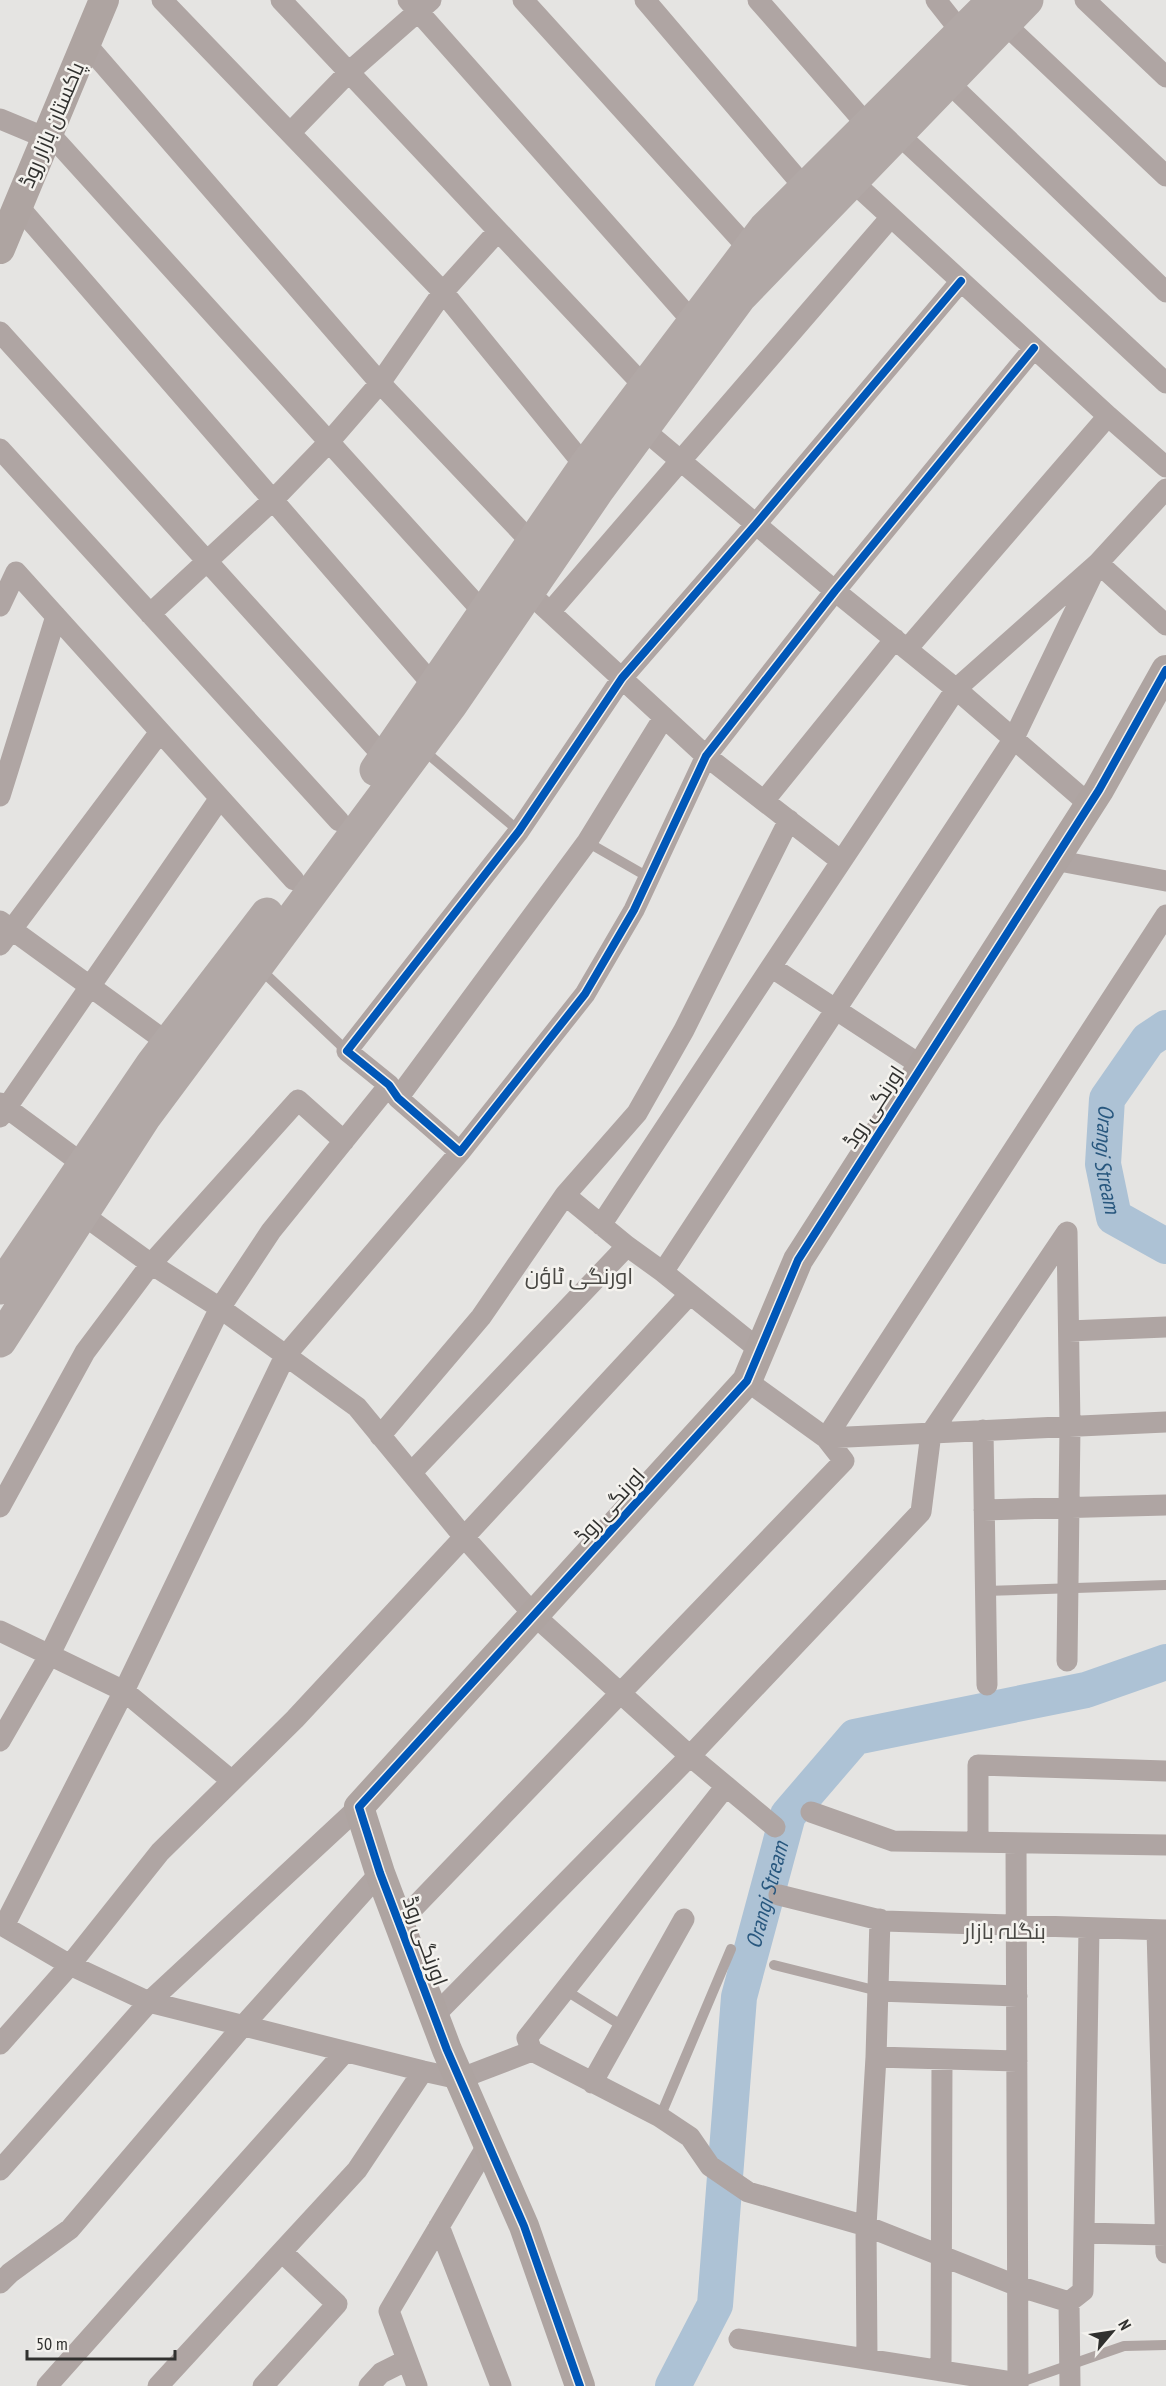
<svg xmlns="http://www.w3.org/2000/svg" width="1166" height="2386" font-family="'PT Sans Narrow',Cairo,sans-serif">
  <style>
    .lines { fill: none; stroke-linecap: round; stroke-linejoin: round }
    .river { stroke: #adc2d5; stroke-width: 36 }
    .lane { stroke: #afa5a3; stroke-width: 10 }
    .street { stroke: #afa5a3; stroke-width: 21 }
    .secondary { stroke: #aea4a1; stroke-width: 30 }
    .primary { stroke: #b1a8a6; stroke-width: 33 }
    .cycleway-casing { stroke: #f4f2ee; stroke-width: 11 }
    .cycleway { stroke: #0057b8; stroke-width: 8 }
    .labels { text-anchor: middle; stroke-width: 5; stroke-linejoin: round; paint-order: stroke }
    .street-label { font-size: 21px; fill: #31312f; stroke: #f4f2ee }
    .water-label { font-size: 22px; font-style: italic; fill: #28577e; stroke: #f4f2ee }
    .neighbourhood-label { font-size: 22px; fill: #494844; stroke: #f4f2ee }
  </style>
  <rect width="100%" height="100%" fill="#e5e4e2"/>
  <g class="lines">
    <g class="river">
      <path id="s1" d="M1166,1028l-18,12 -41,59 -4,65 11,53 52,29"/>
      <path id="s2" d="M673,2386l42,-81 24,-308 49,-182 67,-78 231,-47 80,-28"/>
    </g>
    <path class="lane" d="M422,749l97,82
      M587,842l61,35
      M260,969l87,82
      M985,1591l181,-6
      M774,1965l104,26
      M565,1990l59,37
      M660,2117l71,-168
      M1018,2383l106,-37 42,-1"/>
    <path class="street" d="M162,0l281,292 142,174
      M281,0l364,387
      M408,0l286,323
      M523,0l226,249
      M645,0l160,188
      M758,0l110,126
      M936,0l26,33
      M1085,0l81,77
      M1004,23l162,153
      M86,44l294,339 152,160
      M948,82l218,210
      M0,119l46,19
      M49,133l435,480
      M290,133l59,-61 82,-72
      M898,134l268,249
      M852,181l256,235 -201,233
      M18,206l416,480
      M961,281l-205,243 -134,154 -103,153 -172,220 42,34 9,13 62,54 125,-158 49,-84 72,-154 129,-165 199,-243
      M0,332l384,425
      M1108,416l58,51
      M643,429l192,162 121,98 134,116
      M0,449l339,372
      M1098,563l68,62
      M540,603l166,153 135,105
      M0,606l16,-34 278,308
      M550,612l341,-395
      M150,614l123,-114 56,-58 51,-59 63,-91 55,-61
      M0,796l56,-180
      M764,801l131,-162
      M1054,860l112,21
      M0,921l168,122
      M0,945l160,-213
      M922,1066l-151,-99 185,-278 142,-126 68,-74
      M398,1098l189,-256 77,-125
      M0,1103l84,62
      M0,1117l220,-319
      M82,1214l69,50 69,44 137,99 107,130 71,79 155,140 -256,260
      M601,1225l170,-258
      M627,1246l-62,-51 72,-82 47,-83 105,-210
      M1069,1331l97,-4
      M761,1351l-98,-79 350,-532 85,-177
      M747,1381l79,57 340,-523
      M983,1430l4,255
      M380,1436l101,-119 84,-122
      M411,1473l216,-227 36,26
      M0,1507l85,-155 66,-88 147,-164 46,41
      M984,1510l182,-5
      M0,1631l124,60 108,90
      M0,1741l49,-85 171,-348 51,-77 118,-146
      M811,1812l82,29 273,4
      M775,1827l-85,-71 231,-244 10,-79 136,-201 3,194 -3,235
      M978,1842v-77l188,6
      M1016,1843l2,543
      M779,1895l105,26 282,9
      M399,1923l445,-462 -18,-23 340,-16
      M0,1924l70,41 79,37 274,69 36,8 73,-28 128,66 30,20 20,29 38,26 118,34 152,60 51,16 1,84
      M4,1926l120,-235 161,-335 175,-204
      M1157,1930l9,323
      M878,1991l139,5
      M0,2044l70,-79 90,-113 135,-133 395,-425
      M532,2051l-5,-13 199,-252
      M876,2057l141,4
      M592,2083l92,-164
      M0,2170l149,-168 210,-195
      M439,2226l62,160
      M1084,2233l82,2
      M0,2283l10,-10 60,-44 172,-202 138,-154
      M1069,2302l14,-11 6,-363
      M739,2339l279,44
      M867,2359l-1,-133 10,-169 4,-138
      M941,2371l1,-312
      M47,2386l298,-334
      M158,2386l199,-216 66,-99
      M263,2386l74,-82 -55,-52
      M369,2386l12,-13 26,-13
      M417,2386l-28,-75 99,-167"/>
    <path class="secondary" d="M0,249l104,-249
      M580,2386l-56,-160 -77,-176 -67,-177 -21,-66 388,-426 51,-121 301,-470 67,-120"/>
    <path class="primary" d="M376,770l209,-304 180,-238 229,-228
      M0,1288l152,-224 115,-150
      M0,1341l144,-223 307,-413 147,-215 142,-193 287,-297"/>
    <defs>
      <path id="cycleway" d="M961,281l-205,243 -134,154 -103,153 -172,220 42,34 9,13 62,54 125,-158 49,-84 72,-154 129,-165 199,-243
        M580,2386l-56,-160 -77,-176 -67,-177 -21,-66 388,-426 51,-121 301,-470 67,-120"/>
    </defs>
    <use href="#cycleway" class="cycleway-casing"/>
    <use href="#cycleway" class="cycleway"/>
  </g>
  <g class="labels">
    <g class="street-label">
      <text transform="translate(52 125) rotate(-67)" y="7">پاکستان بازار روڈ</text>
      <text transform="translate(874 1107) rotate(-57)" y="7">اورنگی روڈ</text>
      <text transform="translate(610 1506) rotate(-48)" y="7">اورنگی روڈ</text>
      <text transform="translate(425 1941) rotate(70)" y="7">اورنگی روڈ</text>
    </g>
    <g class="water-label">
      <text dy="8" stroke="none"><textPath href="#s1" startOffset="154">Orangi Stream</textPath></text>
      <text dy="8" stroke="none"><textPath href="#s2" startOffset="506">Orangi Stream</textPath></text>
    </g>
    <g class="neighbourhood-label">
      <text x="579" y="1284">اورنگی ٹاؤن</text>
      <text x="1005" y="1939">بنگلہ بازار</text>
    </g>
  </g>
  <g transform="translate(1112 2332) rotate(61)" stroke="#f4f2ee" stroke-width="4.5" paint-order="stroke">
  <path d="M0-4.5L10 22L0 15L-10 22Z" fill="#31312f"/>
  <text y="-9" font-size="16" font-weight="bold" text-anchor="middle" fill="#31312f">N</text>
  </g>
  <path d="M27 2350v9h148v-9" fill="none" stroke="#31312f" stroke-width="3"/>
  <text x="36" y="2350" font-size="18" fill="#31312f" stroke="#f4f2ee" stroke-width="4.5" paint-order="stroke">50 m</text>
</svg>
